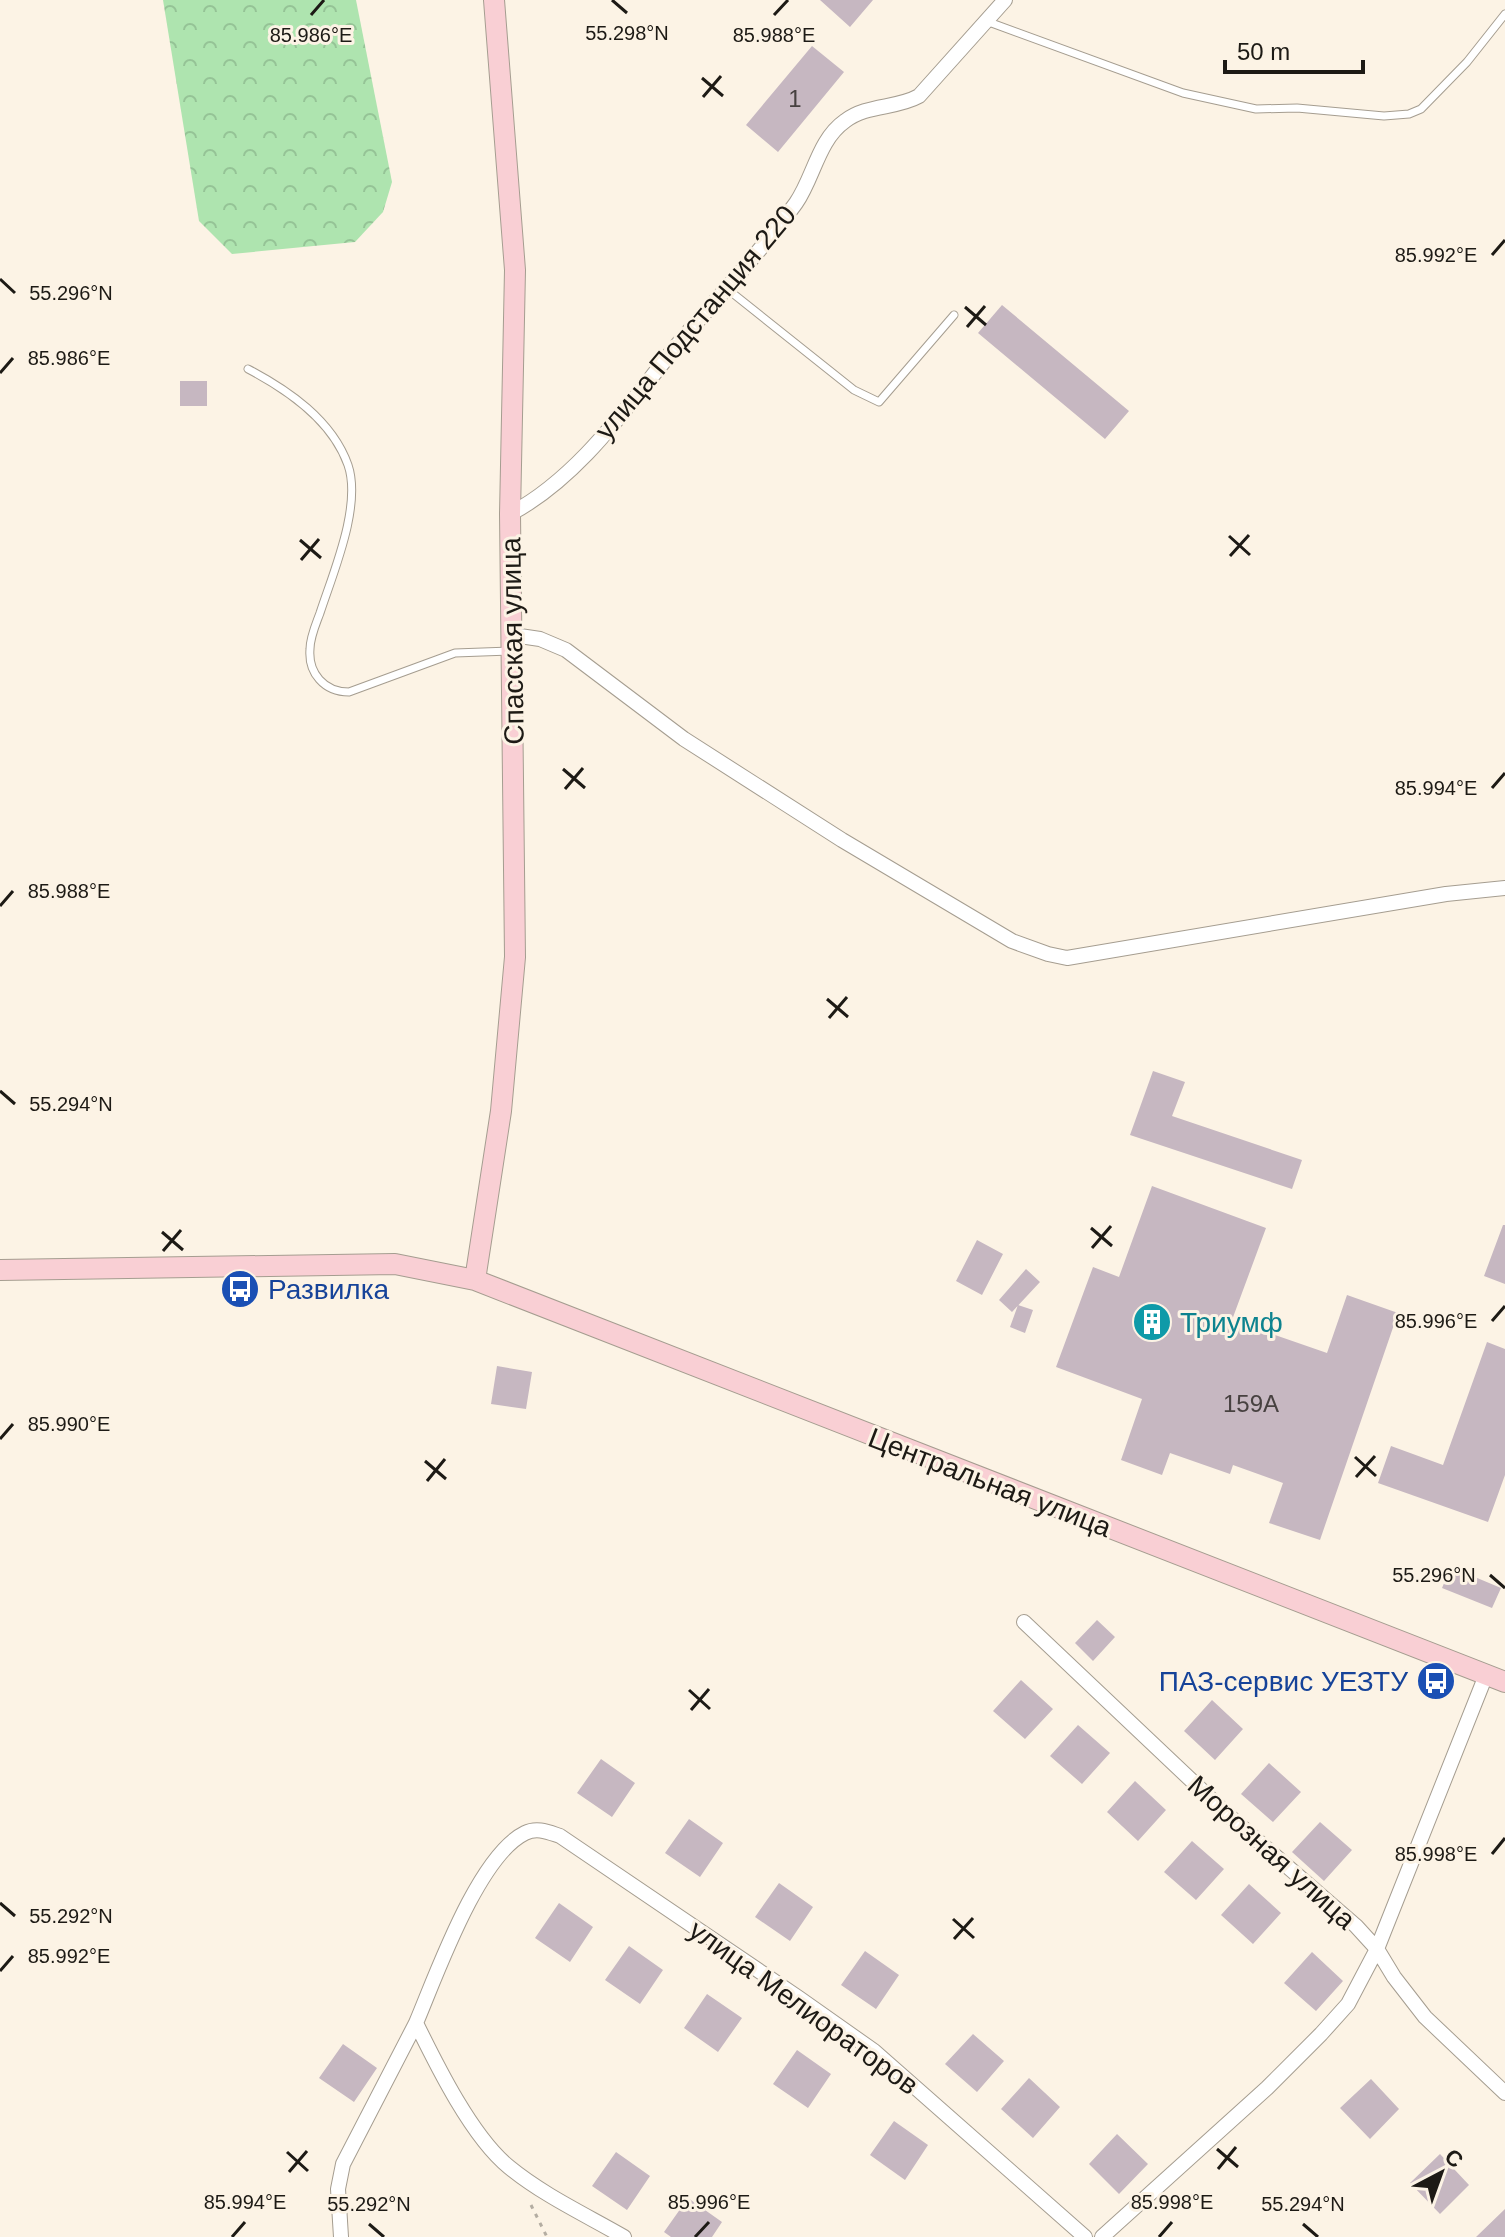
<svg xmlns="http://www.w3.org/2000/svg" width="1505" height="2237" font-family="Arial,sans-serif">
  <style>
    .forest { fill: url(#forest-crowns) }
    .building { fill: #c6b7c1 }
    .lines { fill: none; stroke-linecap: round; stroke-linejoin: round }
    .lane-casing { stroke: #a59d90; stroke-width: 9 }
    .street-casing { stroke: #a59d90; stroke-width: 16 }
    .secondary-casing { stroke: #a59d90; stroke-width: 22 }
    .path { stroke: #b4ada2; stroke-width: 3; stroke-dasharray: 4 6; stroke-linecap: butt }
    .lane { stroke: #fff; stroke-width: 7 }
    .street { stroke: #fff; stroke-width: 14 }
    .secondary { stroke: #f9cfd4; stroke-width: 20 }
    .ticks { fill: none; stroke: #1d1a15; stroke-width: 3 }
    .labels { text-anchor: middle; stroke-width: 6; stroke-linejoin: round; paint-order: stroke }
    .number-label { font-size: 24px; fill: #474140 }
    .street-label { font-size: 28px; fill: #1d1a15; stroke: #fcf3e5 }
    .transit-label { font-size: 28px; fill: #164399; stroke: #fcf3e5; text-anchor: start }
    .culture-label { font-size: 28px; fill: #0d838f; stroke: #fcf3e5; text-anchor: start }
    .ticks-label { font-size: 20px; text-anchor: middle; fill: #1d1a15; stroke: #fcf3e5; stroke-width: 6; stroke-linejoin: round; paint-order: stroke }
  </style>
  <defs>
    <pattern id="forest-crowns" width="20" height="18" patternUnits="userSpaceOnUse" patternTransform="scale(2)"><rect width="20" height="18" fill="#aee4af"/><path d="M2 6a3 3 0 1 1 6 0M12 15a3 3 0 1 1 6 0" fill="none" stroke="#95c396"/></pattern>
  </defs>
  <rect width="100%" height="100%" fill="#fcf3e5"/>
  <path class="forest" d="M163,0h193l36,182 -9,30 -28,30 -123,12 -33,-33z"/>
  <path class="building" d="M820,0h53l-23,27z
    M812,46l32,26 -66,80 -32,-27z
    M1002,305l127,106 -24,28 -127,-106z
    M180,381h27v25h-27z
    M1153,1071l32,11 -13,34 130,44 -10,29 -162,-54z
    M1152,1186l114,42 -34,92 95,33 20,-58 51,18 -78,227 -51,-17 14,-40 -50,-18 -3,9 -60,-21 -8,22 -41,-15 21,-61 -86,-32 37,-100 26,10z
    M1503,1225h2v59l-21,-8z
    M977,1240l26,14 -21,41 -26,-14z
    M1026,1269l14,13 -28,30 -13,-12z
    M1018,1305l15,5 -8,23 -15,-6z
    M1487,1342l18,7v126l-17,47 -110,-39 13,-37 52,19z
    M497,1366l35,6 -6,37 -35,-5z
    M1451,1567l50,21 -9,20 -50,-20z
    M1097,1620l18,17 -22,24 -18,-18z
    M1021,1680l32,29 -28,30 -32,-28z
    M1212,1700l31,29 -28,31 -31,-29z
    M1078,1725l32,28 -28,31 -32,-28z
    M601,1759l34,24 -23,34 -35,-24z
    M1269,1763l32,29 -28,30 -32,-28z
    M1135,1781l31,29 -28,31 -31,-29z
    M689,1819l34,24 -23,34 -35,-24z
    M1320,1822l32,28 -28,31 -32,-29z
    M1192,1841l32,28 -28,31 -32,-28z
    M779,1883l34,24 -23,34 -35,-24z
    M1249,1884l32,29 -28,31 -32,-29z
    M559,1903l34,24 -23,35 -35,-24z
    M629,1946l34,24 -23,34 -35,-24z
    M865,1951l34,24 -23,34 -35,-24z
    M1312,1952l31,29 -27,30 -32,-28z
    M707,1994l35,24 -24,34 -34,-24z
    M973,2034l31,27 -27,31 -32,-28z
    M343,2044l34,24 -23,34 -35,-24z
    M797,2050l34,24 -23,34 -35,-24z
    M1029,2078l31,29 -27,31 -32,-29z
    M1371,2079l28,30 -29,30 -30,-31z
    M894,2121l34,24 -23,35 -35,-25z
    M1117,2134l31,30 -29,30 -30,-30z
    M616,2152l34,24 -23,34 -35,-24z
    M1440,2154l29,31 -29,29 -30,-31z
    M688,2198l34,24 -10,15h-41l-7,-5z
    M1505,2209v28h-29z"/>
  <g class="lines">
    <defs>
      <path id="lane" d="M986,21l197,72 73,16 41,-1 87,8 25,-2 12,-5 46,-47 38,-48
        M726,288l128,102 25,12 75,-87
        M248,369c40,21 84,51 100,96 14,41 -15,108 -28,148 -4,11 -10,24 -10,36 -2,24 14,43 39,43l106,-39 56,-2"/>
      <path id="street" d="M510,514c72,-38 122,-115 173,-176 38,-44 79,-88 113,-135 18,-26 22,-63 49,-82 22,-17 51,-12 74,-25l86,-96
        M513,635l27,4 26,11 118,89 158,101 170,101 36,13 19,4 379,-64 59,-6
        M1024,1622l204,193 128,111 21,23 17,28 31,40 80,76
        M341,2237l-3,-48 5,-25 73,-141
        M624,2237c-38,-22 -81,-42 -115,-70 -37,-30 -72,-101 -93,-144 20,-47 62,-167 109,-190 12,-6 23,-1 35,3l239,162 75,53 211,186
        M1102,2237l165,-149 54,-54 27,-30 29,-55 109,-274"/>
      <path id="secondary" d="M0,1270l395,-6 80,16 1030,402
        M475,1280l26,-169 14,-154 -5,-443 5,-244 -21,-270"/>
    </defs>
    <use href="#lane" class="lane-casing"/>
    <use href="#street" class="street-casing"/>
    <use href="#secondary" class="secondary-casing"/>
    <path class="path" d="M531,2205l16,32"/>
    <use href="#lane" class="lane"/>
    <use href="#street" class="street"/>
    <use href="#secondary" class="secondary"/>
  </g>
  <path class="ticks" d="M612,0l15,13M311,15l13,-15M774,15l14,-15M702,78l21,18M703,97l18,-21M1492,255l13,-15M0,279l15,14M965,307l21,18M967,327l18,-21M0,373l13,-15M1229,536l21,19M300,540l21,18M1230,556l19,-21M301,560l18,-21M563,769l22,19M1492,788l13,-15M565,789l18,-21M0,906l13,-15M827,999l21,18M829,1018l18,-21M0,1091l15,13M1091,1228l21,18M162,1232l21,18M1092,1248l19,-22M163,1251l18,-21M1492,1321l13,-15M0,1439l13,-15M1355,1457l21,19M425,1461l21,18M1356,1477l19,-21M427,1481l18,-22M1490,1575l15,13M689,1690l21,19M691,1710l18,-21M1492,1854l13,-16M0,1903l15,13M953,1919l21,19M954,1939l19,-21M0,1971l13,-15M1217,2149l21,18M287,2152l21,19M1218,2169l18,-22M289,2172l18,-21M369,2224l15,13M1303,2224l15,13M232,2237l13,-15M695,2237l14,-15M1159,2237l13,-15"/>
  <defs>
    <symbol id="bus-disc" viewBox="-11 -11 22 22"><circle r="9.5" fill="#1a4fb4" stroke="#fcf3e5"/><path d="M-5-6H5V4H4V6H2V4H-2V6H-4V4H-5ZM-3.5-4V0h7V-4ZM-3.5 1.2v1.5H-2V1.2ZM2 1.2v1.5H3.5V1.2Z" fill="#fff"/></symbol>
    <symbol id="building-disc" viewBox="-11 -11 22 22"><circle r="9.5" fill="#0f9aa8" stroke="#fcf3e5"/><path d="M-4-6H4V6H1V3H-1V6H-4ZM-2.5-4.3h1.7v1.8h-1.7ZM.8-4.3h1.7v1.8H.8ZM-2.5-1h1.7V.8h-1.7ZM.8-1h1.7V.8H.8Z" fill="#fff"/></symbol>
  </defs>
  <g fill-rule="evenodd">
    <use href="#bus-disc" x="218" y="1267" width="44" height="44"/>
    <use href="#building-disc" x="1130" y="1300" width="44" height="44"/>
    <use href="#bus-disc" x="1414" y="1659" width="44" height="44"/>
  </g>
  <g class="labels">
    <g class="number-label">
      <text x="795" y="107">1</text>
      <text x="1251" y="1412">159А</text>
    </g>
    <g class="street-label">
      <text transform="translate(695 322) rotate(-50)" y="10">улица Подстанция 220</text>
      <text transform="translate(512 641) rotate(-91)" y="10">Спасская улица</text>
      <text transform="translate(990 1482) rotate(21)" y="10">Центральная улица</text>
      <text transform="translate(1272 1852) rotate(42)" y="10">Морозная улица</text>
      <text transform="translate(804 2007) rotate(36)" y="10">улица Мелиораторов</text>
    </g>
    <g class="transit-label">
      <text x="268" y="1299">Развилка</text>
      <text x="1408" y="1691" text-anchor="end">ПАЗ-сервис УЕЗТУ</text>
    </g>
    <g class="culture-label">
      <text x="1180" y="1332">Триумф</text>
    </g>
  </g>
  <g class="ticks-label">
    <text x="627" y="40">55.298°N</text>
    <text x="774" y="42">85.988°E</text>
    <text x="311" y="42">85.986°E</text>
    <text x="1436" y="262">85.992°E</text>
    <text x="71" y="300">55.296°N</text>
    <text x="69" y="365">85.986°E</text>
    <text x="1436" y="795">85.994°E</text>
    <text x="69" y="898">85.988°E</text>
    <text x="71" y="1111">55.294°N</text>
    <text x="1436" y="1328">85.996°E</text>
    <text x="69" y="1431">85.990°E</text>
    <text x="1434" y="1582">55.296°N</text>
    <text x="1436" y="1861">85.998°E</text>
    <text x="71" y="1923">55.292°N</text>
    <text x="69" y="1963">85.992°E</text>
    <text x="245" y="2209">85.994°E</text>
    <text x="709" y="2209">85.996°E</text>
    <text x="1172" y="2209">85.998°E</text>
    <text x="369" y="2211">55.292°N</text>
    <text x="1303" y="2211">55.294°N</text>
  </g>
  <g transform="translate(1441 2173) rotate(41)" stroke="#fcf3e5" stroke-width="6" paint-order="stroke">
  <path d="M0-6L14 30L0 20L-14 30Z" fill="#1d1a15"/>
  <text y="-12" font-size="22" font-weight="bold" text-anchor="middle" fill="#1d1a15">С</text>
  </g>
  <path d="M1225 60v12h138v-12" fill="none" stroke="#1d1a15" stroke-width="4"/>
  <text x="1237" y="60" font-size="24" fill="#1d1a15" stroke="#fcf3e5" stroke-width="6" paint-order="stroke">50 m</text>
</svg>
